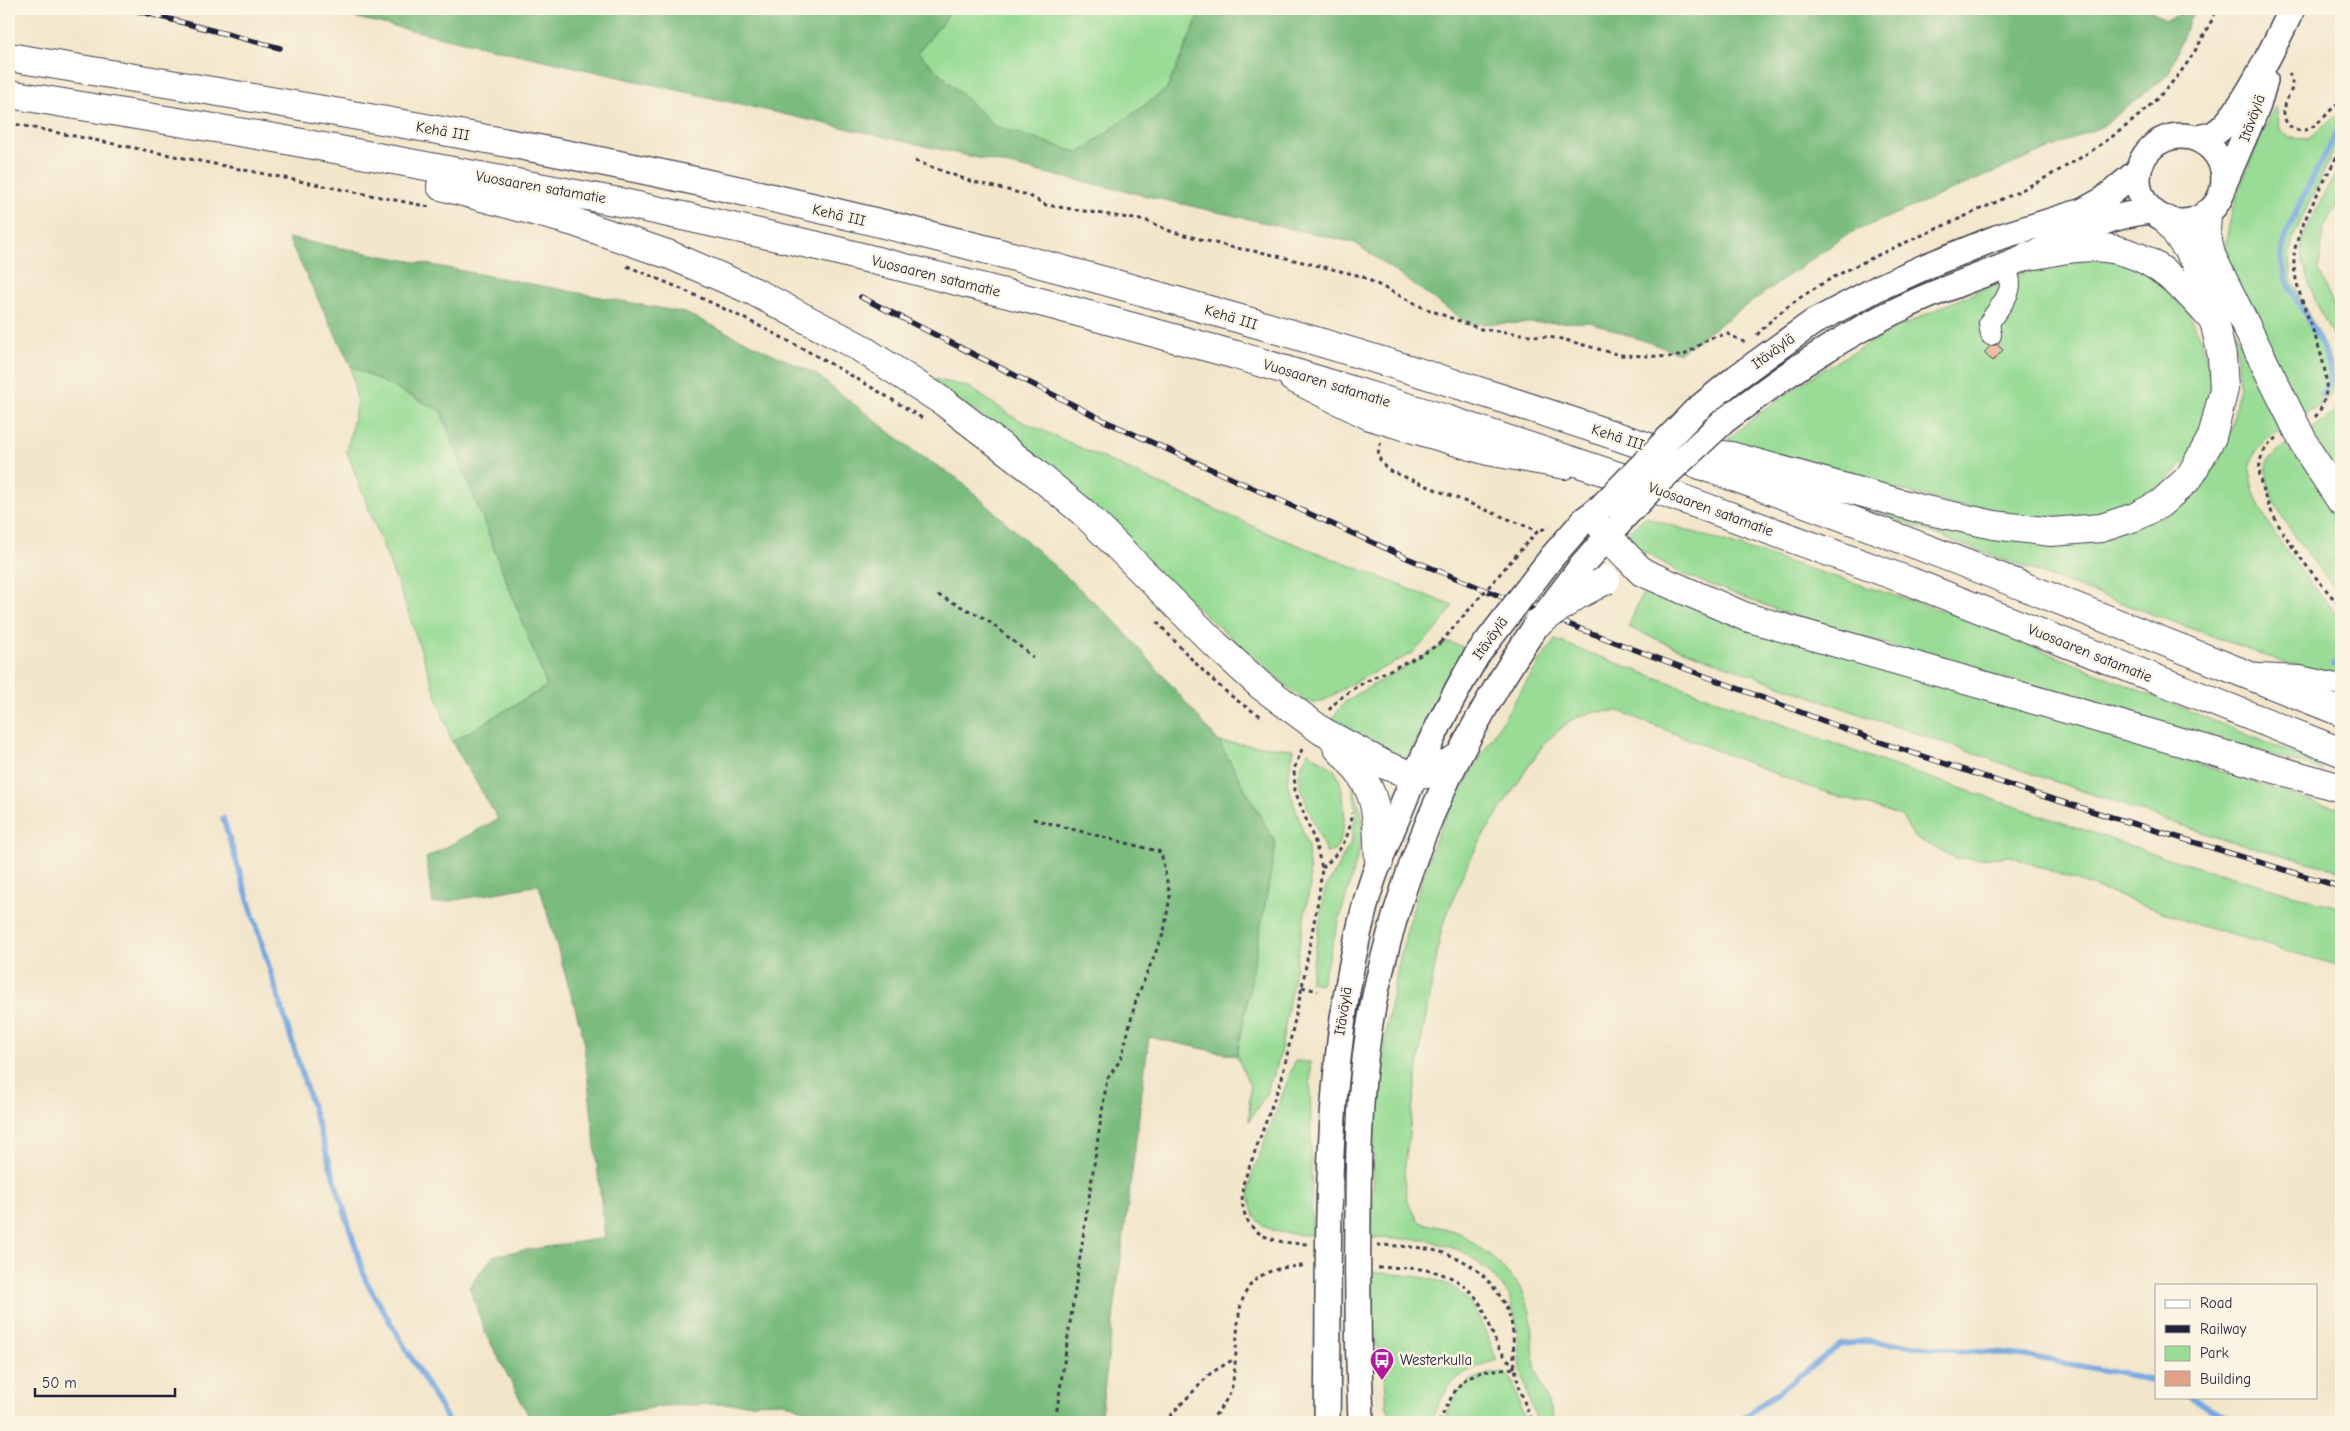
<svg xmlns="http://www.w3.org/2000/svg" width="2350" height="1431" font-family="'Comic Neue',sans-serif">
  <style>
    .green { fill: #98dc95; stroke: #5d7f68 }
    .forest { fill: #7abc7e; stroke: #4e6f5c }
    .lines { fill: none; stroke-linecap: round; stroke-linejoin: round }
    .stream { stroke: #76a8e1; stroke-width: 5.5 }
    .building { fill: #e3a185 }
    .minor-casing { stroke: #413f50; stroke-width: 22 }
    .major-casing { stroke: #413f50; stroke-width: 28 }
    .highway-casing { stroke: #413f50; stroke-width: 30 }
    .path { stroke: #413f50; stroke-width: 3; stroke-dasharray: 4 4; stroke-linecap: butt }
    .minor { stroke: #fff; stroke-width: 20 }
    .major { stroke: #fff; stroke-width: 25 }
    .highway { stroke: #fff; stroke-width: 28 }
    .rail-casing { stroke: #22223b; stroke-width: 5.5 }
    .rail { stroke: #fcf5e5; stroke-width: 4; stroke-dasharray: 11; stroke-linecap: butt }
    .major-bridge-casing { stroke: #413f50; stroke-width: 28; stroke-linecap: butt }
    .highway-bridge-casing { stroke: #413f50; stroke-width: 30; stroke-linecap: butt }
    .path-bridge { stroke: #413f50; stroke-width: 3; stroke-dasharray: 4 4; stroke-linecap: butt }
    .major-bridge { stroke: #fff; stroke-width: 25 }
    .highway-bridge { stroke: #fff; stroke-width: 28 }
    .labels { text-anchor: middle; stroke-width: 5; stroke-linejoin: round; paint-order: stroke }
    .street-label { font-size: 15px; fill: #22223b; stroke: #fcf5e5 }
    .poi-label { font-size: 15px; fill: #22223b; stroke: #fcf5e5; text-anchor: start }
  </style>
  <rect width="100%" height="100%" fill="#fcf5e5"/>
  <filter id="ink" filterUnits="userSpaceOnUse"><feTurbulence type="fractalNoise" baseFrequency=".02" numOctaves="2"/><feDisplacementMap in="SourceGraphic" scale="10" xChannelSelector="R" yChannelSelector="G"/><feConvolveMatrix kernelMatrix="1 2 1 2 8 2 1 2 1" color-interpolation-filters="sRGB"/></filter>
  <filter id="wash" filterUnits="userSpaceOnUse"><feTurbulence type="fractalNoise" baseFrequency=".0096" numOctaves="4" result="noise"/><feDisplacementMap in="SourceGraphic" scale="20" xChannelSelector="R" yChannelSelector="G"/><feGaussianBlur stdDeviation="1.12" result="paint"/><feColorMatrix in="noise" values="0 0 0 0 0 0 0 0 0 0 0 0 0 0 0 0 0 1.4 0 .05"/><feComposite in="paint" operator="in"/></filter>
  <g filter="url(#wash)">
    <rect width="100%" height="100%" fill="#f2e6ca"/>
    <path class="green" d="M953,9h249l-35,80 -88,64 -84,-27 -77,-73z
      M2276,106l4,23 10,9 18,1 33,-27v22l-48,104 -4,20 2,20 42,88v21l-3,9 -12,10 -15,8 -77,-156c-5,-33 33,-122 50,-152z
      M2341,163v35l-18,32 -4,39 22,56v28l-26,-53 -12,-38 -1,-24z
      M2106,257l44,15 38,40 14,29 9,36v27l-19,51 -32,33 -24,17 -26,10 -70,5 -62,-10 -134,-34 -117,-36c70,-60 149,-105 233,-141 35,-15 74,-33 111,-40 11,-2 23,-1 35,-2z
      M2213,285l68,143c-10,7 -21,15 -27,27 -22,43 62,133 87,165v55l-56,-12 -405,-149h13l89,20 181,-17 34,-25 23,-34 12,-31 7,-41 -1,-29z
      M351,366l90,45 106,275 -95,56 -46,-136 -59,-154 10,-50z
      M925,377l44,10 44,30 257,117 183,72 -15,22 -25,25 -62,31 -29,18h-17l-126,-110 -94,-92 -53,-49z
      M2341,402v80l-31,-51 20,-15z
      M2290,442l51,72v82c-20,-26 -85,-99 -73,-133 5,-11 13,-16 22,-21z
      M1645,517l308,97 366,150 4,6 -428,-123 -106,-33 -107,-40 -60,-36z
      M1644,590l425,131 250,83 22,3v64l-126,-34 -364,-126 -178,-65 -45,-19z
      M1555,640l331,123 281,95 174,50v58l-141,-40 -190,-70 -32,3 -22,-1 -42,-21 -13,-21 -95,-30 -188,-75 -27,1 -20,8 -27,23 -61,93 -17,31 -24,60 -21,116 -17,129 3,29 12,21 39,10 34,25 26,27 12,27 5,56 20,55h-17l-9,-22 -8,-31 -4,-43 -8,-31 -20,-24 -27,-20 -34,-11 -57,-2c2,-112 10,-221 42,-329 9,-30 18,-60 31,-89 10,-20 23,-39 34,-59 25,-41 49,-82 77,-121z
      M1449,642l19,7 -55,97 -5,13 -6,3 -54,-29 -17,-13 14,-18 19,-12z
      M1219,742l75,7 -7,33 21,65 2,38 -31,174 -14,37 -16,25 1,-35 -13,-30 39,-212z
      M1308,752c8,6 23,12 28,21 10,16 15,78 -10,80 -5,-16 -29,-67 -27,-79 1,-7 6,-15 9,-22z
      M1351,776l12,43 -1,22 -41,143 -11,-2 15,-92 26,-48 5,-31z
      M1295,1061l15,1 2,173c-43,-1 -68,-7 -61,-57z
      M1371,1272c24,3 67,3 86,18 21,16 30,47 40,70 -43,13 -49,23 -67,62h-34l-9,-14 -3,-47 -8,-16 -5,-31z
      M1494,1373l12,1 6,6 13,42h-81c13,-29 16,-43 50,-49z"/>
    <path class="forest" d="M339,9h614l-35,44 77,73 84,27 88,-64 35,-80h947l17,11 28,-11 -26,66 -65,51 -257,109 -167,118 -89,-31 -121,2 -114,-81 -1011,-228z
      M288,238l397,75 129,60 104,81 39,24 157,142 58,66 47,56 57,102 -39,212 -88,-19 -49,385h-266l-51,-20 -118,4 -105,16h-28l-47,-90 -16,-45 25,-32 111,-17 -22,-203 -44,-150 -106,19 -7,-46 72,-39 -46,-77 95,-56 -106,-275 -90,-45z"/>
    <g class="lines">
      <path class="stream" d="M2321,396c3,-5 8,-11 9,-17 5,-32 -51,-90 -48,-123 2,-32 44,-100 59,-132
        M2339,411l2,3
        M2333,664l8,-3
        M223,818l143,463 83,141
        M2190,1397l46,25
        M1738,1422l102,-77 24,-4 163,15 129,24"/>
    </g>
    <g id="blocks">
      <path class="building" d="M1994,342l9,8 -10,11 -9,-8z"/>
    </g>
  </g>
  <g filter="url(#ink)">
    <use href="#blocks" fill-opacity="0" stroke="#413f50" stroke-width="1"/>
    <g class="lines">
      <defs>
        <path id="minor" d="M1991,335l-2,-12c14,-23 29,-31 16,-57
          M1290,381l79,39 118,35 78,14
          M2259,674l41,2 41,9"/>
        <path id="major" d="M2138 179a43 43 0 1 1 86 0a43 43 0 1 1-86 0Z
          M2197,138c5,-1 13,-2 18,-5 26,-16 63,-95 77,-124
          M2224,184l34,-79 7,-25
          M1695,411l42,-34 75,-54 66,-35 51,-23 67,-27 87,-27 20,-11 36,-30
          M1724,421c57,-43 116,-85 182,-115 40,-19 82,-32 123,-50 39,-18 80,-42 123,-45
          M1552,557l33,-38 15,-11
          M1580,568l41,-47
          M1327,1422c3,-171 -6,-345 37,-512 7,-30 19,-58 31,-87 23,-58 50,-114 82,-168
          M1361,1422c-3,-67 -4,-134 -3,-202 0,-79 2,-160 20,-238 30,-133 83,-247 160,-359"/>
        <path id="highway" d="M9,57c148,25 297,49 445,76 248,45 495,103 737,172 153,43 305,90 455,141 235,81 465,175 695,266
          M9,94l266,44 344,64 199,44 230,58 188,51 210,64 190,63 273,99 432,171
          M441,186l133,36 96,33 85,37 104,55 86,56 87,67 52,43 131,131 45,41 62,46 63,34 29,11 13,-2 28,-15
          M2207,214l-1,18 5,23 97,196 33,50
          M2028,256c16,-2 33,-7 50,-8 61,-6 97,28 134,71
          M1690,452l41,4 190,53 73,16 57,7 50,-4 34,-11 25,-13 29,-26 23,-41 12,-48 -2,-33 -16,-70 -10,-24 -29,-42
          M1600,508l-1,14 9,15 34,35 104,45 595,171
          M1337,747c42,43 39,57 42,115"/>
      </defs>
      <use href="#minor" class="minor-casing"/>
      <use href="#major" class="major-casing"/>
      <use href="#highway" class="highway-casing"/>
      <path class="path" d="M2289,73c2,4 4,10 3,15 -2,6 -6,11 -7,18 -5,15 8,29 23,23 14,-6 21,-20 33,-27
        M9,123l421,84
        M915,161l55,20 58,14 18,10 101,16 23,10 60,16 35,6 96,23 63,32 57,21 81,10 58,16 54,2 12,-3 24,-16 18,-4 20,10
        M627,266c104,42 203,94 298,154
        M1757,335c37,-42 93,-67 143,-90 97,-44 210,-85 279,-171 15,-19 28,-43 38,-65
        M2315,417c35,-40 -24,-110 -21,-161 1,-25 35,-83 47,-108
        M2277,438c-56,35 38,139 64,169
        M1381,442c-6,14 -1,20 9,29l148,60
        M1524,546l14,-15 11,-4
        M938,595l48,24 47,38
        M1157,622c32,34 63,71 104,94
        M1329,710c23,-31 80,-43 112,-68
        M1302,749l-8,20 1,22 20,51 7,26 -3,27 -17,92 -20,91 -39,106c-6,48 22,59 65,60
        M1033,819l128,33 9,44 -6,36 -28,68 -15,59 -14,20 -52,343
        M1322,868c17,-15 29,-30 29,-55
        M1302,987l16,4
        M1377,1245c47,2 86,3 117,43 9,11 15,23 18,38 2,13 1,28 3,41 3,19 10,38 17,55
        M1378,1268c41,-2 86,1 106,43 6,12 8,25 14,36 4,7 12,14 17,21
        M1164,1422l47,-49 23,-14
        M1210,1422c7,-10 20,-24 22,-36 12,-60 -12,-120 75,-120
        M1215,1422l3,-9
        M1439,1422c22,-46 24,-50 76,-54"/>
      <use href="#minor" class="minor"/>
      <use href="#major" class="major"/>
      <use href="#highway" class="highway"/>
      <defs>
        <path id="rail" d="M131,9l149,39
          M861,297l246,125 300,136 176,72 294,111 162,54 302,92"/>
      </defs>
      <use href="#rail" class="rail-casing"/>
      <use href="#rail" class="rail"/>
      <defs>
        <path id="major-bridge" d="M1600,508l95,-97
          M1622,519l32,-33 70,-65
          M1546,613l34,-45
          M1477,655l75,-98"/>
        <path id="highway-bridge" d="M1538,623l38,-27 30,-16"/>
      </defs>
      <use href="#major-bridge" class="major-bridge-casing"/>
      <use href="#highway-bridge" class="highway-bridge-casing"/>
      <path class="path-bridge" d="M1441,642l83,-96"/>
      <use href="#major-bridge" class="major-bridge"/>
      <use href="#highway-bridge" class="highway-bridge"/>
    </g>
  </g>
  <defs>
    <symbol id="bus-pin" viewBox="-11 -11 22 30"><path d="M0 17L-7.5 6A9.5 9.5 0 1 1 7.5 6Z" fill="#b5179e" stroke="#fcf5e5"/><path d="M-5-6H5V4H4V6H2V4H-2V6H-4V4H-5ZM-3.5-4V0h7V-4ZM-3.5 1.2v1.5H-2V1.2ZM2 1.2v1.5H3.5V1.2Z" fill="#fff"/></symbol>
  </defs>
  <g fill-rule="evenodd">
    <use href="#bus-pin" x="1368" y="1346" width="28" height="38"/>
  </g>
  <g class="labels">
    <g class="street-label">
      <text transform="translate(2252 118) rotate(-70)" y="5">Itäväylä</text>
      <text transform="translate(443 131) rotate(10)" y="5">Kehä III</text>
      <text transform="translate(541 187) rotate(10)" y="5">Vuosaaren satamatie</text>
      <text transform="translate(839 215) rotate(13)" y="5">Kehä III</text>
      <text transform="translate(936 276) rotate(14)" y="5">Vuosaaren satamatie</text>
      <text transform="translate(1231 317) rotate(17)" y="5">Kehä III</text>
      <text transform="translate(1773 351) rotate(-36)" y="5">Itäväylä</text>
      <text transform="translate(1327 383) rotate(17)" y="5">Vuosaaren satamatie</text>
      <text transform="translate(1618 437) rotate(18)" y="5">Kehä III</text>
      <text transform="translate(1711 509) rotate(20)" y="5">Vuosaaren satamatie</text>
      <text transform="translate(1490 638) rotate(-54)" y="5">Itäväylä</text>
      <text transform="translate(2090 653) rotate(22)" y="5">Vuosaaren satamatie</text>
      <text transform="translate(1343 1011) rotate(-81)" y="5">Itäväylä</text>
    </g>
    <g class="poi-label">
      <text x="1400" y="1365">Westerkulla</text>
    </g>
  </g>
  <rect width="2350" height="1431" fill="none" stroke="#fcf5e5" stroke-width="30"/>
  <rect x="2155" y="1284" width="162" height="115" fill="#fcf5e5" stroke="#a5a1a1"/>
  <rect x="2165" y="1300" width="25" height="8" fill="#ffffff" stroke="#a5a1a1"/>
  <text x="2200" y="1308" font-size="15" fill="#22223b">Road</text>
  <rect x="2165" y="1325" width="25" height="8" fill="#22223b" stroke="#a5a1a1"/>
  <text x="2200" y="1334" font-size="15" fill="#22223b">Railway</text>
  <rect x="2165" y="1346" width="25" height="15" fill="#98dc95" stroke="#a5a1a1"/>
  <text x="2200" y="1358" font-size="15" fill="#22223b">Park</text>
  <rect x="2165" y="1371" width="25" height="15" fill="#e3a185" stroke="#a5a1a1"/>
  <text x="2200" y="1384" font-size="15" fill="#22223b">Building</text>
  <path d="M35 1388v8h140v-8" fill="none" stroke="#22223b" stroke-width="2.5"/>
  <text x="42" y="1388" font-size="15" fill="#22223b" stroke="#fcf5e5" stroke-width="4" paint-order="stroke">50 m</text>
</svg>
